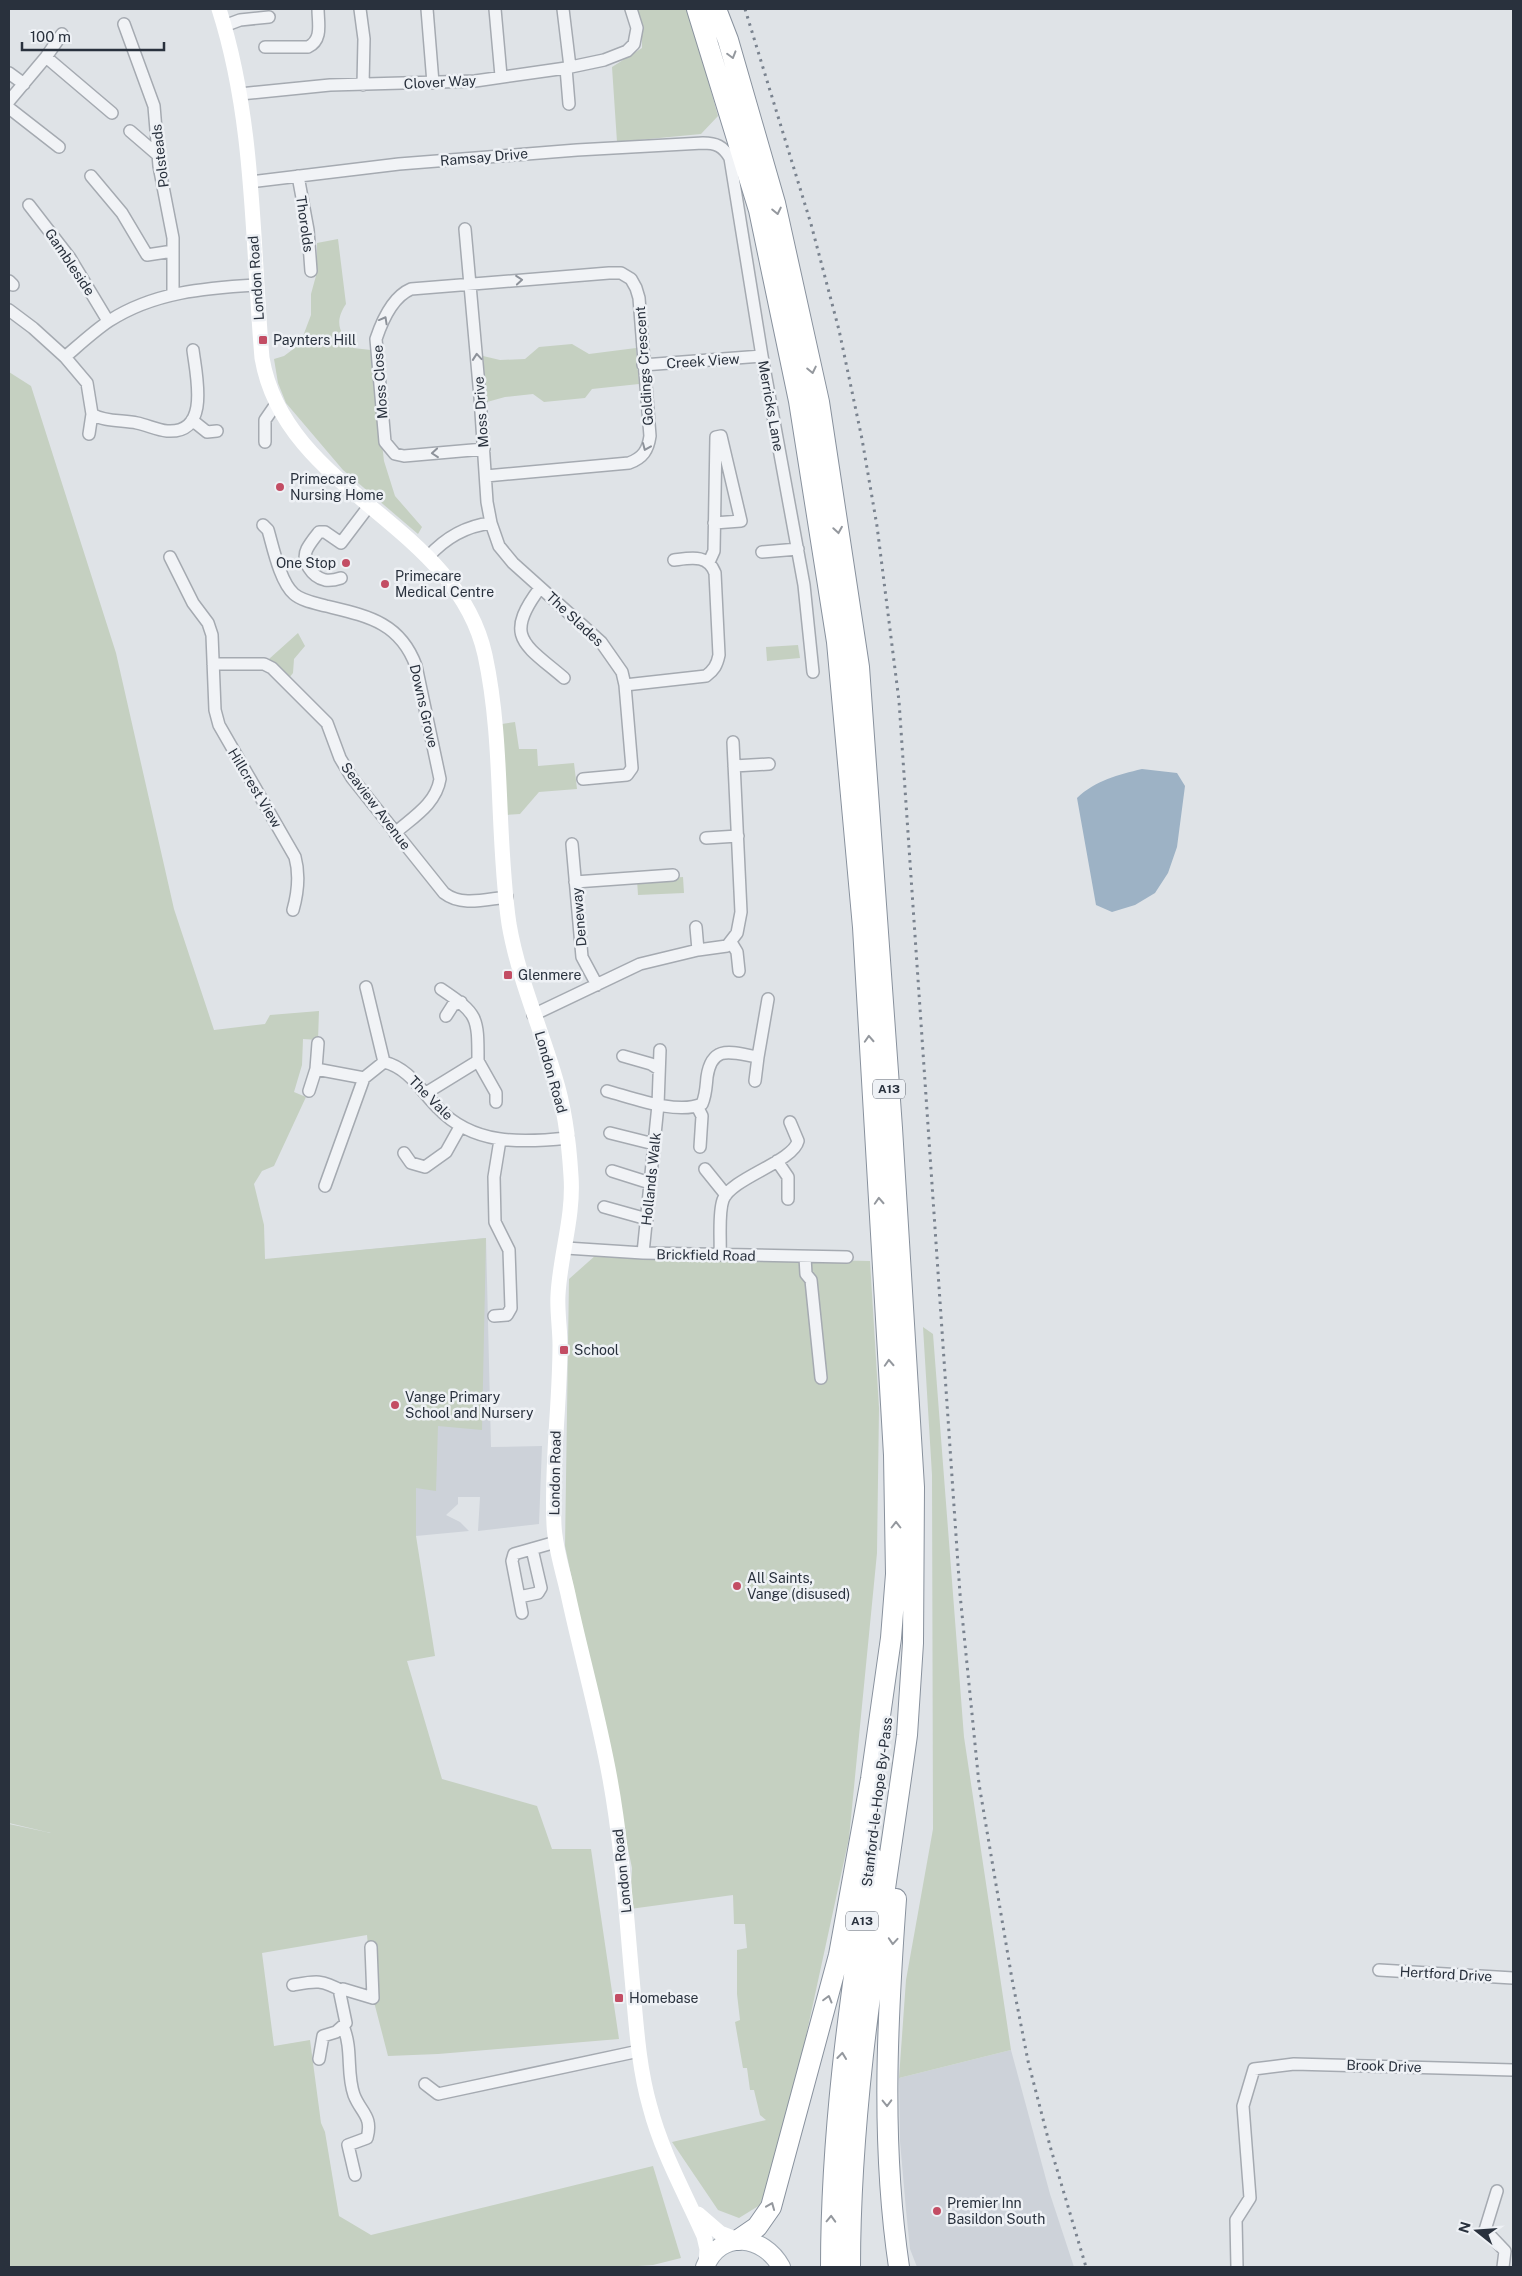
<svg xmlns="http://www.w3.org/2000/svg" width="1522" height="2276" font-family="'Public Sans',sans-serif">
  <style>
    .built { fill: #cdd2d9 }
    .green { fill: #c5d0c1 }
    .water { fill: #9db2c5 }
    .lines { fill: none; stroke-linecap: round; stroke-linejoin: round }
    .street-casing { stroke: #a5aab1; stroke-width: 14 }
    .primary-casing { stroke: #9fa8b2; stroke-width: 20 }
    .highway-casing { stroke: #88919d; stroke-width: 22 }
    .street { stroke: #f1f3f6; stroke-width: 11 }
    .secondary { stroke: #fff; stroke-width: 15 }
    .primary { stroke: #fff; stroke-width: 18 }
    .highway { stroke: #fff; stroke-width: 20 }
    .rail { stroke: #7a838f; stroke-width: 3; stroke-dasharray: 2.5 5; stroke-linecap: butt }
    .oneway { stroke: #94989e }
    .oneway2 { stroke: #8d929a }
    .poi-dot { fill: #c34d64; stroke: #eef1f5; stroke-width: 2 }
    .labels { text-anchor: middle; stroke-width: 5; stroke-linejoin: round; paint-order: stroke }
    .shield { fill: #eef1f5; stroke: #646b74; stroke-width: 1 }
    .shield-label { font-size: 12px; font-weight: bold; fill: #29313d }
    .street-label { font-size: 14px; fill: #29313d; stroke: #eef1f5 }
    .poi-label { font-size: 14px; fill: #29313d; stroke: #eef1f5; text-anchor: start }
  </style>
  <rect width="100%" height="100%" fill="#dfe3e7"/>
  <path class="built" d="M486,1238l5,209 51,-1 -3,78 -61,7 2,-34h-22v7l-12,11 14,7 9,9 -160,15 -20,-289z
    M1011,2050l39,144 24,73h-157l-7,-18 -4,-39 -6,-69 -1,-63z"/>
  <path class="green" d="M636,9h52l30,107 -17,18 -84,8 -5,-75 30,-19v-23z
    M338,239l8,65c-12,18 -7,29 7,44l18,2 13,111 11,35 27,31 -4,7 -75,-64 -57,-67 -8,-20 -4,-24 10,-3 16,-12 11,-29v-21l6,-22v-29z
    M572,344l17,10 47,-6 3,36 -47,5 -7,9 -41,4 -11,-8 -28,3 -18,5 -4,-46 17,4 25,-1 14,-12z
    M9,372l22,14 85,267 58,256 40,121 51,-6 5,-9 49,-4 -1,29 -15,-1 -1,26 -8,27 12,5 -32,69 -12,5 -8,13 10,41 1,34 221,-21 -4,192 -44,-4 -2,65 -20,-3v48l19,120 -28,5 35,118 95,27 15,43h39l28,190 -181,15 -50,2 -15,-58 -6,-63 -105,18 12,93 36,-6 11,83 4,9 14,84 32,19 282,-69 28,92 -28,7 -30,2h-614v-443l42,9 -42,-10z
    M298,633l7,13 -11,13 -1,14 -4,5 -20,-19z
    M798,645l2,13 -33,3 -1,-14z
    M515,722l4,27h18l1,17 36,-3 3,26 -38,3 -19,22 -14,1 -4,-91z
    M683,877l1,16 -46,2 -1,-15z
    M596,1255l274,6 9,147 -2,145 -28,285 -64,295 -25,72 -21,13 -21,-8 -46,-68 94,-22 -6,-5 -6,-25h-4l-3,-22h-4l-8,-46 5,-2 -3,-26v-44l10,-2 -2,-24h-11l-1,-29 -103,14 2,-41 -67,-322 4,-267z
    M923,1327l10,7 31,403 47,313 -112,28 7,-98 27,-151 -1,-354z"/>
  <path class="water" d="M1142,769l35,4 8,13 -8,61 -9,26 -13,20 -20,12 -23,7 -16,-7 -19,-107c19,-18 41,-23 65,-29z"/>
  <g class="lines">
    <defs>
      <path id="street" d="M360,9l4,30 -1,46
        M427,9l6,74
        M495,9l6,67
        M563,9l7,58
        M124,24l30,82 5,60 14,72v55
        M224,26l16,-6 29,-3
        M265,47h43c15,-7 10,-24 10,-38
        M46,57l66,56
        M566,68l3,36
        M9,73l15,11
        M240,94l90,-9 145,-4 91,-13 38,-8 23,-9 7,-7 3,-16 -6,-19
        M9,101l37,-44 16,-23
        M9,108l50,39
        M130,131l29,25
        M91,176l31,37 25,42 26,-4
        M298,176l10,54 3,41
        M250,182l149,-18 178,-14 126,-7c13,0 20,3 27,15l32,198 42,229 9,87
        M29,205l41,53 38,63
        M9,281l4,4
        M9,310l24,18 32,29c14,-12 29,-26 44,-36 45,-29 96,-33 147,-36
        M65,357l22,26 5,31c12,8 31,6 45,9 10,2 20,7 30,8 44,3 29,-56 26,-81
        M643,365l119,-9
        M192,420l15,12 10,-1
        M89,434l3,-20
        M265,442v-22l11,-16
        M484,449l-80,7 -9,-2 -10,-12 -9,-103c6,-18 16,-42 35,-50l198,-16h12l10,6 5,9 3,10 11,138c-2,14 -7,22 -21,27l-143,13
        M491,523l8,23 14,17 88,79 21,30 3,13 7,83 -5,7 -44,4
        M263,525l5,5c5,17 12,52 26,64 8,7 21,9 32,12 41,10 74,16 90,60l24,113c-4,25 -27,38 -45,54
        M762,552l36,-3
        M170,557l23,46 15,20 4,12 3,75 4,15 76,132c5,18 3,35 -2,53
        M428,557c17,-19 38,-31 63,-34l-4,-21 -7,-105 -15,-168
        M709,562l5,-11 2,-114 5,-1 20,85 -27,2
        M341,578c-6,2 -10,3 -16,2 -13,-3 -24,-19 -18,-31 3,-6 8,-12 12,-17h6l16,11 28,-37
        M540,588c-37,49 -16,56 24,90
        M213,664h51l8,4 55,55 13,35 12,20 92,115c18,14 42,6 63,4
        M625,685l81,-9c8,-6 11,-11 13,-21l-4,-82c-7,-19 -24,-15 -41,-13
        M734,766l35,-2
        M706,838l32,-2
        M572,844l10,113 15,28
        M575,882l98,-7
        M696,927l2,23
        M731,942l6,10 2,19
        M366,987l18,75c25,6 37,29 54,46 35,37 83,35 130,30
        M533,1015l107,-51 58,-14 29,-4 10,-13 4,-21 -8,-170
        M446,1016l7,-11 8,-3
        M623,1056l28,8 8,5
        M758,1057l10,-58
        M478,1061l18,32v9
        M316,1069l48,9
        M309,1091l7,-22 2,-26
        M607,1091c26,7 70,24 95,13 4,-9 4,-17 5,-27 5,-34 26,-24 51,-20l-3,24
        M426,1093l52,-32c0,-45 0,-47 -37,-72
        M697,1106l5,10 -2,31
        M610,1133l44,11
        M404,1153l7,10 14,4 21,-15 14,-25
        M777,1161l11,16v22
        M705,1169l21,26
        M612,1171l38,12
        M325,1186l39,-108 20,-16
        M604,1207l43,12
        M566,1248l77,5 204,4
        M643,1253l15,-148 2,-55
        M720,1255c1,-15 -2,-41 3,-55 8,-22 70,-38 75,-59l-8,-19
        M805,1257l1,17 5,6 10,98
        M494,1316l13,-1 4,-7 -2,-58 -14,-28 -1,-45 6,-37
        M519,1597l19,-4 3,-5 -9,-39
        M522,1613l-10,-52 2,-7 42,-12
        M1379,1970l134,8
        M293,1985c22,-4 28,-6 49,6
        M343,2026c10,24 3,46 11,69 7,18 19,21 13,43l-19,7 7,30
        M319,2059l4,-23 13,-4 10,-9 -6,-29 3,-5 30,9 -2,-51
        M425,2084l13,10 201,-43
        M1497,2191l-12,39 20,21 -2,16
        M1237,2267l-1,-47 14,-22 -7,-92 11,-37 40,-5 219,6"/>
      <path id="primary" d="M705,2267c15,-38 59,-32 76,0"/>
      <path id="highway" d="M697,9l62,201 40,191 38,241 26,285 31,528 2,119 -5,64 -20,141 -32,176 -68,252 -14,20 -19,13
        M716,9l12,31 47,163 44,199 40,265 33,461 22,359 -1,156 -6,92c-24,177 -57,353 -57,532
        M896,1899c-9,123 -15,246 3,368
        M831,2267c0,-141 20,-273 40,-412"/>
    </defs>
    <use href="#street" class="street-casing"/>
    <use href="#primary" class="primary-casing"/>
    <use href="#highway" class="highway-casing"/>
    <use href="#street" class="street"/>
    <path class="secondary" d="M219,9c36,112 33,233 43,349 23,134 194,165 223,297 19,88 11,180 24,269 9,53 31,102 46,153 10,32 14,66 16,99 3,41 -11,79 -13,119 -1,16 2,33 2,50 0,60 -9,120 -6,180 1,23 9,46 14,69 13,61 31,123 42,185 12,66 16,133 22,199 4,43 6,87 18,129 12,46 35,86 54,129l3,13 -1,15
      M698,2214l22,19 18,7"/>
    <use href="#primary" class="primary"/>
    <use href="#highway" class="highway"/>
    <path class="rail" d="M745,9l66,215 28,106 23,109 15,87 22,175 61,893 19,190 33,195 16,82 22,85 36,121"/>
  </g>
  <defs><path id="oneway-chevron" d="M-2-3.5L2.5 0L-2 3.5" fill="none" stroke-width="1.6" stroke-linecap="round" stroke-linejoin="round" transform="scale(1.25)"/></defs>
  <g class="oneway">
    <use href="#oneway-chevron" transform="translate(732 55) rotate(74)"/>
    <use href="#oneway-chevron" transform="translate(777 211) rotate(78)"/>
    <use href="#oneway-chevron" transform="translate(812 370) rotate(78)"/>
    <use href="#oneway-chevron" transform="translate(838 530) rotate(81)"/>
    <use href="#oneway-chevron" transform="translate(869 1039) rotate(-93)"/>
    <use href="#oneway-chevron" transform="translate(879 1201) rotate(-93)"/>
    <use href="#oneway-chevron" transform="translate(889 1363) rotate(-93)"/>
    <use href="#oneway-chevron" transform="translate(896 1525) rotate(-90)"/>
    <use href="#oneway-chevron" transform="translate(893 1941) rotate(94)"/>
    <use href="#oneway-chevron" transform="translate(828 1999) rotate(-75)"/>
    <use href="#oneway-chevron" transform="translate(842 2056) rotate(-84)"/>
    <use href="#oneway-chevron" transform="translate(887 2103) rotate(89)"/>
    <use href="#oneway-chevron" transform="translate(771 2206) rotate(-68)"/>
    <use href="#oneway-chevron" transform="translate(831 2219) rotate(-88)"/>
  </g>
  <g class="oneway2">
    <use href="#oneway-chevron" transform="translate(519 280) rotate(-5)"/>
    <use href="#oneway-chevron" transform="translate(384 320) rotate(-61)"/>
    <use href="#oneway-chevron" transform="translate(477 357) rotate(-95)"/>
    <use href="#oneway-chevron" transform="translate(646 447) rotate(113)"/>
    <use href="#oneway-chevron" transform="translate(435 453) rotate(175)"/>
  </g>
  <g class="poi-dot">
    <rect x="258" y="335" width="10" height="10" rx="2.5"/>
    <circle cx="280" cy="487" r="5"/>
    <circle cx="346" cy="563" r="5"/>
    <circle cx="385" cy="584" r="5"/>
    <rect x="503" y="970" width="10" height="10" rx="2.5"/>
    <rect x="559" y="1345" width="10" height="10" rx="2.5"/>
    <circle cx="395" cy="1405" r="5"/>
    <circle cx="737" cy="1586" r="5"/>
    <rect x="614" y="1993" width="10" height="10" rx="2.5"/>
    <circle cx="937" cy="2211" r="5"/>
  </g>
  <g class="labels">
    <g class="shield">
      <rect x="873" y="1079.5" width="32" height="19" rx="4"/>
      <rect x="846" y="1911.5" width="32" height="19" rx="4"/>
    </g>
    <g class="shield-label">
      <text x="889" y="1093">A13</text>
      <text x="862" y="1925">A13</text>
    </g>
    <g class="street-label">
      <text transform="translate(440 82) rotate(-3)" y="5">Clover Way</text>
      <text transform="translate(160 156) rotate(-97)" y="5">Polsteads</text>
      <text transform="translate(484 157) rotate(-5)" y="5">Ramsay Drive</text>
      <text transform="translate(305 224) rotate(82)" y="5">Thorolds</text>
      <text transform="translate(70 262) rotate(56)" y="5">Gambleside</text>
      <text transform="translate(256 278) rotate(-94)" y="5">London Road</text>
      <text transform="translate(703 361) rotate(-4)" y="5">Creek View</text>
      <text transform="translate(644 366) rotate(-94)" y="5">Goldings Crescent</text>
      <text transform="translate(380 382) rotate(-94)" y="5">Moss Close</text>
      <text transform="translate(771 406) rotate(80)" y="5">Merricks Lane</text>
      <text transform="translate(481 412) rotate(-94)" y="5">Moss Drive</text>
      <text transform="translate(575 619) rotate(43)" y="5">The Slades</text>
      <text transform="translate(424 706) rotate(77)" y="5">Downs Grove</text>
      <text transform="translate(255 788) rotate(59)" y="5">Hillcrest View</text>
      <text transform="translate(376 806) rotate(53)" y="5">Seaview Avenue</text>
      <text transform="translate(579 917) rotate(-95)" y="5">Deneway</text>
      <text transform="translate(551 1072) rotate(74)" y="5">London Road</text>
      <text transform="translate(431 1098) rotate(45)" y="5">The Vale</text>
      <text transform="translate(651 1179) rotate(-84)" y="5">Hollands Walk</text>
      <text transform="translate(706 1255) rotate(1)" y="5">Brickfield Road</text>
      <text transform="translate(555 1473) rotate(-89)" y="5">London Road</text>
      <text transform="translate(877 1802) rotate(-83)" y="5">Stanford-le-Hope By-Pass</text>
      <text transform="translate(622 1871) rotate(-96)" y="5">London Road</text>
      <text transform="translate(1446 1974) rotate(3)" y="5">Hertford Drive</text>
      <text transform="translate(1384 2066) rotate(2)" y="5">Brook Drive</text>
    </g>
    <g class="poi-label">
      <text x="273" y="345">Paynters Hill</text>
      <text x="290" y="484">Primecare<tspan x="290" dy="16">Nursing Home</tspan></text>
      <text x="336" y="568" text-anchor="end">One Stop</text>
      <text x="395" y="581">Primecare<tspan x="395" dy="16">Medical Centre</tspan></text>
      <text x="518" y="980">Glenmere</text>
      <text x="574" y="1355">School</text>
      <text x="405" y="1402">Vange Primary<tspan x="405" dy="16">School and Nursery</tspan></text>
      <text x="747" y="1583">All Saints,<tspan x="747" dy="16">Vange (disused)</tspan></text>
      <text x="629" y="2003">Homebase</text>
      <text x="947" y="2208">Premier Inn<tspan x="947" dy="16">Basildon South</tspan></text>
    </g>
  </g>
  <rect width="1522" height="2276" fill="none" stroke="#29313d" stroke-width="20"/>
  <g transform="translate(1477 2231) rotate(287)" stroke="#eef1f5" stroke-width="4" paint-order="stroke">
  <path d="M0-4L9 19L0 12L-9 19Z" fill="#29313d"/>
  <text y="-8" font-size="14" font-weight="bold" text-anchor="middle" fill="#29313d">N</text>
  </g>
  <path d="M22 42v8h142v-8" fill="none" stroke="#29313d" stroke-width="2.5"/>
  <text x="30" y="42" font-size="15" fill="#29313d" stroke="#eef1f5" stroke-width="4" paint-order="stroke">100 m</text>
</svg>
